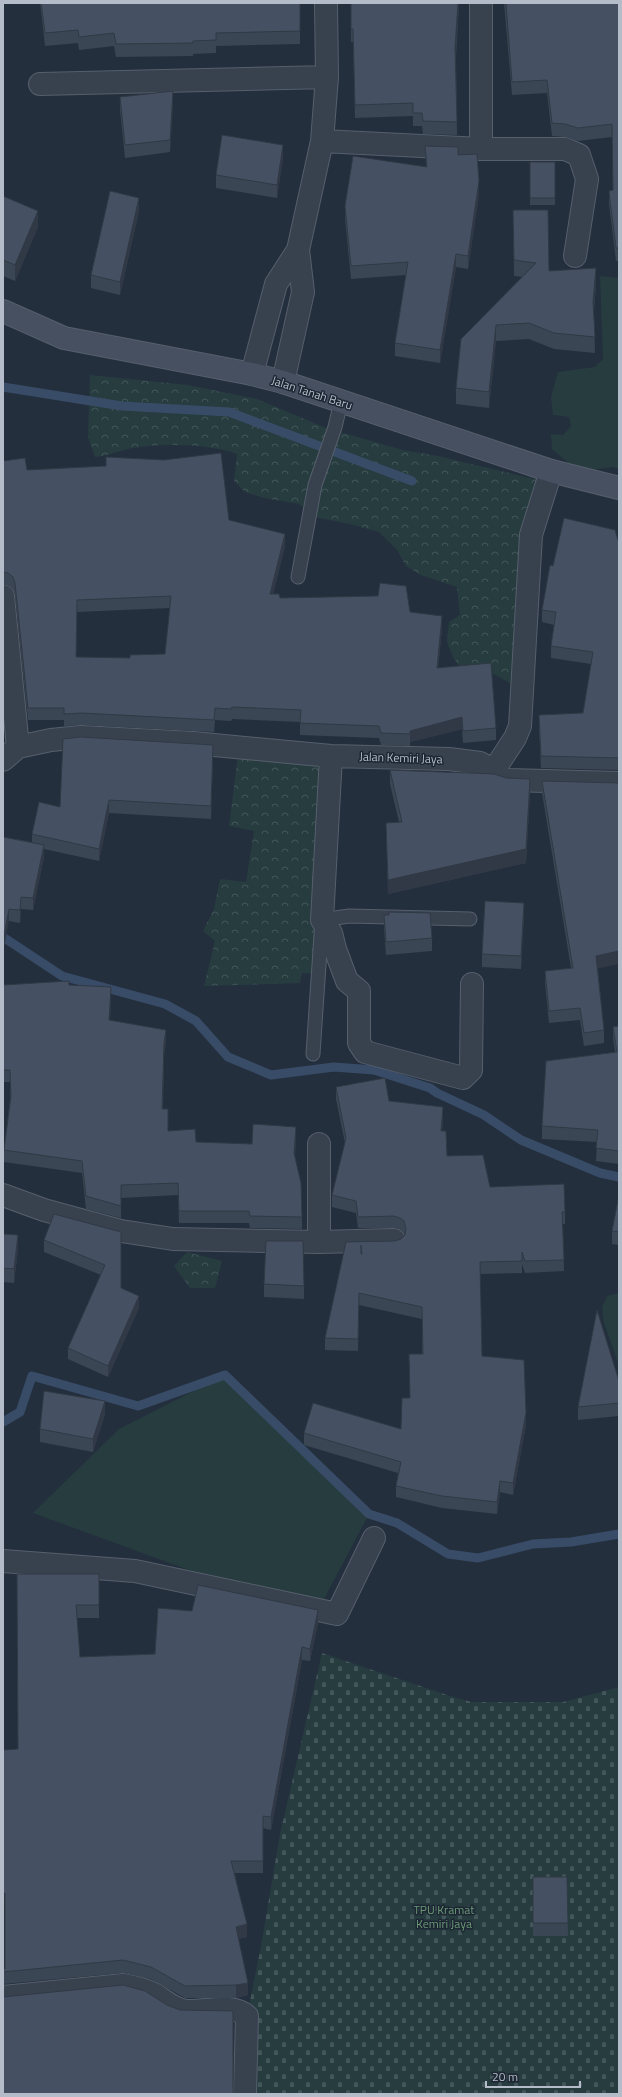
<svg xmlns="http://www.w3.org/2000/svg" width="622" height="2097" font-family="'Titillium Web',sans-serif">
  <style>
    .green { fill: #263c3f }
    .forest { fill: url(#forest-crowns) }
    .cemetery { fill: url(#cemetery-stones) }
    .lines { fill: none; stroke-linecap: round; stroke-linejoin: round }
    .stream { stroke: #394c67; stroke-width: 9 }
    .lane-casing { stroke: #565f6c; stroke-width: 15 }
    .street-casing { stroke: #565f6c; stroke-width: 24 }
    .secondary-casing { stroke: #565f6c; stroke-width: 24 }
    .lane { stroke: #38414e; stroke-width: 13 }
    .street { stroke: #38414e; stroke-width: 22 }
    .secondary { stroke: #465061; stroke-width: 22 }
    .wall { fill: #3b4654; fill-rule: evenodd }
    .shaded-wall { fill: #303945 }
    .building { fill: #455162; stroke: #303945; fill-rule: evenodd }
    .labels { text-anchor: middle; stroke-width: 3; stroke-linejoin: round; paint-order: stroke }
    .street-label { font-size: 12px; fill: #b4bcc9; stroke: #1d2633 }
    .park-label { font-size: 12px; fill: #6b9a76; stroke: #1d2633 }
  </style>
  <defs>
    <pattern id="forest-crowns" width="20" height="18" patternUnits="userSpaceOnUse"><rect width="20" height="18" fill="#263c3f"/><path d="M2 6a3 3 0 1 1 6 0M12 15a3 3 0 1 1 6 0" fill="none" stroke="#435659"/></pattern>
    <pattern id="cemetery-stones" width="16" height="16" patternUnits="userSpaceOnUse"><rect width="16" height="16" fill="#263c3f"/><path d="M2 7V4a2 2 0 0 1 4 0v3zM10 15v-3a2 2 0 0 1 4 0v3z" fill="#435659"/></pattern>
  </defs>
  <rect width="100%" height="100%" fill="#242f3e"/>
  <path class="green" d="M600,276l19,2v191l-7,-2 -33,5 -27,-23 -1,-15 12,1 8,-9 -2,-9 -16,-2 -2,-18 7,-25 37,-5 8,-8z
    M619,1293v73l-15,-43 -2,-16 5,-11z
    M225,1375l144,139 -54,102 -282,-103 86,-84z"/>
  <path class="forest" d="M90,375l98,10 69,14 69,29 77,22 35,6 109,26 -25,208 -30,-17 -33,-8 -6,-8 -6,-15 2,-20 11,-7 -3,-28 -36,-12 -15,-9 -9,-16 -18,-18 -29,-8 -31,-6 -20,-14 -35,-6 -19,-6 -11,-11 3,-27c-29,-11 -78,-11 -109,-5 -12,3 -21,7 -33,8l-7,-20z
    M239,747l92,9 -13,218 -16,-1 -2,10 -96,3 11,-45 -12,-10 11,-22 6,-30 26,3 8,-51 -25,-5z
    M187,1252l35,9 -7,27h-25l-16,-22z"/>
  <path class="cemetery" d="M322,1653l128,43 22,6h91l56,-15v407h-374l2,-78 14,-70 19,-112z"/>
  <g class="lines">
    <path class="stream" d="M3,387l119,19 107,6 183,69
      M3,937l59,39 103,28 31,17 32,36 43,18 63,-8 40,3 56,18 7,5 47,22 37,25 79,33 19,4
      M3,1422l17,-10 12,-36 106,30 87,-31 144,139 28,9 51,31 30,4 55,-14 38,-2 48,-8"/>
    <defs>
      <path id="lane" d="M298,577l17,-92 20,-58 6,-25
        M313,1054l9,-134 27,-4 121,3"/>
      <path id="street" d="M40,84l287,-7
        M322,141l159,8h84l14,6 8,24 -12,77
        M481,149v-146
        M252,374l24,-90 22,-34
        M283,382l20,-90 -5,-42 24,-109 5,-64 -1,-74
        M3,596l15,151
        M331,756l-9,164 9,13 4,16 12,32 12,10v52l6,9 98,26 8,-8 1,-86
        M3,760l15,-13 33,-7 30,-3 112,6 138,13 118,3 31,4 14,7 6,8 6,2 113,3
        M494,770l21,-32 5,-12 11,-191 20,-64
        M3,1195l41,15 77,21 52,8 146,3 75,-2
        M319,1242v-98
        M3,1561l132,10 202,43 37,-76
        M3,1997l121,-12c11,2 20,4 30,9 10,6 20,16 33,17 18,1 45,-8 60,5l-2,78"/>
      <path id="secondary" d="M3,311l61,27 188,36 31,8 268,89 68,17"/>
    </defs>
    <use href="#lane" class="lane-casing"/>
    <use href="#street" class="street-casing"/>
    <use href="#secondary" class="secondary-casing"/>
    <use href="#lane" class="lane"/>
    <use href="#street" class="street"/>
    <use href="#secondary" class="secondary"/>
  </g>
  <path class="wall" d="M40,3h260v41l-84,2v7l-23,1v2l-77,1 -2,-11 -35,4 -1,-7 -33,3z
    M351,3h108l-3,54 1,78 -34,-1 -1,-8h-9v-10l-58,2 -2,-76h-2z
    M504,3h115v258h-3l-7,-57v-13l4,-1 -1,-53 -34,4 -13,-4 -13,-1 -5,-43 -35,2z
    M120,97l53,7 -3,48 -45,6 -5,-48z
    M425,146l33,9 21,39 -11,75 -12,-2 -16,96 -45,-7v-13l11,-68 -55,4 -6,-60v-13l81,-39z
    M283,158l-6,40 -61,-10v-13z
    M530,162h25v43h-25z
    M3,196l35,31 -23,54 -12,-5z
    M513,210l36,61 47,13 -2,27 1,42 -41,-4 -25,-10 -33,2 -7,67 -33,-4v-16l67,-111 -9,-1z
    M139,211l-19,84 -29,-7v-13z
    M3,461l24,9 202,50 56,26 -12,48 7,4 130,14 32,16 -4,40 58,60v12l-33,3 -1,-14 -52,13v4l-29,-1 -2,-7 -79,-3v-13l-68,-3 -1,2 -16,-1 -1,12 -132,-7 -18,1v-6h-36l-13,-125 -2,-6 -5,-4 -5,-1zM170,608l-5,46 -35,4 -54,-1 1,-45z
    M619,544v226l-78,-2 -2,-41v-12l44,-2 8,-49 -40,-6v-12l3,-21 -12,-3v-12l11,-44z
    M213,757l-2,62 -102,-6 -10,48 -55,-12v8l-11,53 -12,-1 -1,14 -11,-2 -6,-84 29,5v-8l28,-27z
    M390,770l140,23 -4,70 -138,31 -2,-71 13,-1 -9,-38z
    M542,781l56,188 6,61v13l-20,3 -4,-26 -31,3 -4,-39v-13l26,-3 -29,-175z
    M384,915l48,23v13l-46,4 -2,-27z
    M524,916l-3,53 -39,-2v-13z
    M3,985h66l42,14 -1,21 56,22 -2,13 -1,54 5,22 28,11 56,2 44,-5 -1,16 7,62v12l-52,-1 -1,-5h-70l-1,-28 -57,3v20l-35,-9 -4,-36 -78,-11v-12l6,-51v-17h-7z
    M619,1026v138l-23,-3 1,-19 -55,-3v-13l73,-74 -2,-13v-12z
    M336,1087l53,14 54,17 -1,13 5,25 43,31 75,25v12h-2l1,47 -39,2 -3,-9v9l-42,1 2,82 44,69 -13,70 -13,-3 -3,22 -55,-6 -46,-11v-11l2,-13 -94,-28v-12l97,-4 21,-75v-35l-63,-14 -1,46 -33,-1v-12l21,-96 49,-1 6,-2 4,-5 -5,-5 -6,-1h-36l-2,-15 -24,-6v-12l13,-52 -9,-44z
    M619,1195v50l-7,-1v-13z
    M121,1232v56l18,20 -31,69 -40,-18v-11l33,-73 -57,-23v-12z
    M3,1234l15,15 -4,34 -11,-1z
    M264,1284l40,2v13l-40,-2z
    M619,1381v35l-41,4v-13z
    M105,1414l-12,38 -53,-10v-13z
    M17,1574h82v44h-22l3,39 75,-3 163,-31 -8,38 -8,-1 -31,170 -8,-2v45h-28l12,64 -9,2 10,56 -12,3h-51l-34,-19 -28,-6 -120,11v-15h2v-64l-2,1v-162l1,6 14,-1z
    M533,1877h34l1,59h-35z"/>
  <path class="shaded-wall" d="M458,3h1l-4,57v-13z
    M173,91v13l-3,48v-12z
    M283,145v13l-6,40v-13z
    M479,181v13l-11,75v-13z
    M139,198v13l-19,84v-13z
    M38,211v16l-23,54v-16z
    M456,254v13l-16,96v-13z
    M596,268v16l-3,34v-16z
    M496,325v16l-7,67v-16z
    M285,534v12l-15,60v-12z
    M442,616v12l-5,52v-12z
    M462,717v12l-52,13v-11z
    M213,745v12l-2,62v-13z
    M530,779v14l-4,70 -138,31v-14z
    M109,800v13l-10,48v-12z
    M44,845v12l-11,53v-12z
    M21,897v12l-1,14v-13z
    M524,903v13l-3,53v-13z
    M9,909v12l-6,32v-12z
    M619,951v13l-23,5v-13z
    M111,987v12l-2,33v-12z
    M166,1030v12l-2,13v-12z
    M443,1107v11l-2,25v-12z
    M296,1127v12l-2,26v-12z
    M18,1235v14l-4,34v-14z
    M139,1296v12l-31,69v-11z
    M105,1401v13l-12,38v-13z
    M526,1413v12l-13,70v-12z
    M500,1481v11l-3,22v-12z
    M318,1610v13l-8,38v-12z
    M302,1647v13l-31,170v-13z
    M3,1893h2v12l-2,1z
    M247,1924v13l-11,2v-12z
    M248,1983v12l-12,3v-13z"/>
  <path class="building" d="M41,3h259v28l-84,2v7l-23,1v2l-77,1 -2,-11 -35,4 -1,-7 -33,3z
    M351,3h107l-3,44 2,75 -34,-1 -1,-8h-9v-10l-58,2 -2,-76h-2z
    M506,3h113v245h-3l-7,-57 4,-1 -1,-66 -34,4 -13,-4 -13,-1 -5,-43 -35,2z
    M173,91l-3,49 -45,5 -5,-48z
    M222,135l61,10 -6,40 -61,-10z
    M425,146l33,1v8l19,-1 2,27 -11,75 -12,-2 -16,96 -45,-7 13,-81 -57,4 -6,-60 8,-50 74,11z
    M530,162h25v36h-25z
    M110,191l29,7 -19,84 -29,-7z
    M3,196l35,15 -23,54 -12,-5z
    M513,210h35l1,61 47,-3 -3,34 2,35 -41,-4 -25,-10 -33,2 -7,67 -33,-4 5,-49 75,-76 -22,-3z
    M221,453l8,67 56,14 -15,60h9l1,4 98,-2 2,-13 26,3 4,26 32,4 -5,52 54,-5 5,65 -33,3 -1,-14 -52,14v3l-29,-1 -2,-7 -79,-3 1,-13 -69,-3 -1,2 -16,-1 -1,12 -132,-7 -18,1v-6h-36l-13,-125 -2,-6 -5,-4 -5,-1v-111l22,-3 2,12 79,-4v-9l58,3zM171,596l-6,58 -35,1v3l-54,-1 1,-57z
    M564,518l51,12 4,14v214l-78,-2 -2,-41 44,-2 10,-61 -42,-6 5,-34 -14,-2 8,-45 3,1z
    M81,737l132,8 -2,61 -102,-6 -10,49 -67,-15 7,-32 21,5 3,-68z
    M390,770l104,4 12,4 24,1 -4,70 -138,31 -2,-57 16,-1z
    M542,781l77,2v168l-23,5 8,74 -20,3 -4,-25 -31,3 -4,-40 28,-3z
    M3,837l41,8 -11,53 -12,-1 -1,13 -11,-1 -6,32z
    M485,901l39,2 -3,53 -39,-2z
    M389,912l41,1 2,25 -46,4 -2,-27h5z
    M69,981v4l42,2 -2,33 57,10 -2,13 -2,66h6v22l27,-2 1,13 56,2 1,-20 43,3 -2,26 7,30 1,34 -52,-1 -1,-5h-70l-1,-28 -57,2v21l-35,-10 -4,-35 -78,-11 7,-54 -1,-26h-7v-85z
    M619,1026v125l-23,-3 2,-18 -56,-4 4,-65 71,-9 -4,-25z
    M385,1078l4,23 54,6 -2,24h5l1,25 36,-1 7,32 74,-3 1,28h-3l2,48 -39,1 -3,-9v9l-42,1 2,94 42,4 2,53 -13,70 -13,-2 -3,21 -55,-6 -46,-10 5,-24 -97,-29 9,-30 88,26 1,-31h8l-1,-44h14l-1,-47 -63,-14 -1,46 -33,-1 21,-96 49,-1 6,-2 4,-4 1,-7 -2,-7 -4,-3 -6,-2 -36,1 -2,-16 -24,-6 14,-57 -10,-51zM361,1245l1,9h-1z
    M619,1195v37l-7,-1z
    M54,1214l67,18v56l18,8 -31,70 -40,-18 37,-83 -61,-25z
    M3,1234l15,1 -4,34 -11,-1z
    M266,1241h37l1,45 -40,-2z
    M597,1310l22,71v22l-41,4z
    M44,1391l61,10 -12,38 -53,-10z
    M17,1574h82v31h-23l4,52 75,-3 3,-46 34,3 6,-26 120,25 -8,39 -8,-2 -31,170 -8,-1v45h-32l16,63 -11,3 12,56 -12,2 -51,1 -34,-19 -28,-7 -120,12v-3h2v-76h-2v-149l1,6 14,-1z
    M533,1877h34l1,46h-35z
    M123,1985l22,6 22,14 13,5 53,1v83h-230v-97z"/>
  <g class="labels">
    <g class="street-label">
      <text transform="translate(312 393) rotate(18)" y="4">Jalan Tanah Baru</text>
      <text transform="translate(401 758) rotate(2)" y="4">Jalan Kemiri Jaya</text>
    </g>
    <g class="park-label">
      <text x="444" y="1914">TPU Kramat<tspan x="444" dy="14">Kemiri Jaya</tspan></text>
    </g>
  </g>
  <rect width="622" height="2097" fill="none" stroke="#b4bcc9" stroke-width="8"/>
  <path d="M486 2081v6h94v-6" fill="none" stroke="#b4bcc9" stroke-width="2"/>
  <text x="492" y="2081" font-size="12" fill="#b4bcc9" stroke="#1d2633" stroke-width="3" paint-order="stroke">20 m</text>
</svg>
